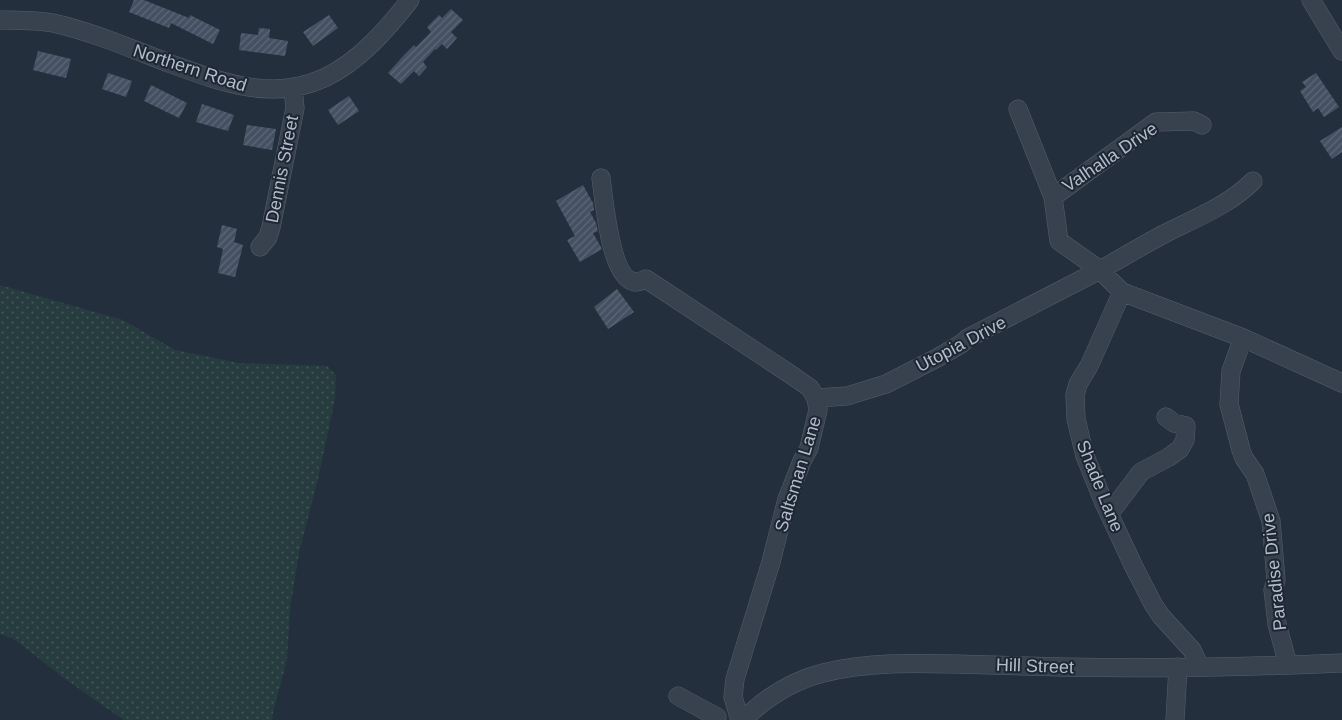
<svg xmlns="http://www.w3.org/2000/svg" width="1342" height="720" font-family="Arial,sans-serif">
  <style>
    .grass { fill: url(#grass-dots) }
    .building { fill: url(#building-hatch) }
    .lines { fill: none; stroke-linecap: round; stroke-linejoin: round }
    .minor-casing { stroke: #565f6c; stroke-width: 19 }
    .minor { stroke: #38414e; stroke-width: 18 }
    .labels { text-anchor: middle; stroke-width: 4; stroke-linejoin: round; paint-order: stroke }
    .street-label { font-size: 18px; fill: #b4bcc9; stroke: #1d2633 }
  </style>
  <defs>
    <pattern id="grass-dots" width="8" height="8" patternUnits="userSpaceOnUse" patternTransform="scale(1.25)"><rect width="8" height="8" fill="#263c3f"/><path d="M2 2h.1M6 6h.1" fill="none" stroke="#435659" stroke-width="1.8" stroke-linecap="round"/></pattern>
    <pattern id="building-hatch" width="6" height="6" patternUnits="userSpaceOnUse" patternTransform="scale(1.25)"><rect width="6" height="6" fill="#455162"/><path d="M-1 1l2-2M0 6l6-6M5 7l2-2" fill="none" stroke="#5d6877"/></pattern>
  </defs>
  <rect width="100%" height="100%" fill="#242f3e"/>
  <path class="grass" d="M0,285l123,35 52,30 64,13 88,3 9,9 -1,24 -17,80 -19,74 -9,56 -3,51 -14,52 -1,8h-148l-59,-41 -51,-40 -14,-5z"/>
  <path class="building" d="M134,0h10l45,18 1,-3 30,15 -7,14 -42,-21 -2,5 -40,-16z
    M451,9l12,11 -12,12 6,6 -10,11 -5,-5 -6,6 -1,-1 -12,13 4,5 -8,9 -5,-5 -13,13 -13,-11 17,-19 9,-9 2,2 15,-15 -4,-5 12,-12 3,3z
    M329,15l9,13 -25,18 -10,-14z
    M259,28l11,1 -1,9 19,3 -3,15 -46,-6 2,-17 17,2z
    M38,51l33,8 -5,19 -33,-8z
    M108,73l24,8 -6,16 -24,-8z
    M1316,73l23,34 -15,10 -6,-9 -5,4 -13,-21 6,-4 -4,-5z
    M151,85l36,18 -8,15 -35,-17z
    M349,96l10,15 -21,14 -10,-15z
    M202,104l32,11 -6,16 -32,-9z
    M247,125l29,4 -4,21 -29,-5z
    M1342,127v25l-10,7 -12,-18z
    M583,185l10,18 1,7 -4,2 6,11 2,8 -5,2 9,16 -22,13 -13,-22 8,-4 -19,-35z
    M222,225l15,4 -3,13 9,3 -8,32 -17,-4 5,-24 -6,-2z
    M617,289l17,23 -26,17 -14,-22z"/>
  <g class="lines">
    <defs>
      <path id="minor" d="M1311,0l31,51
        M0,20c18,0 36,0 53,3 40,9 79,26 118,41 50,18 101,38 153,14 35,-16 63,-49 86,-78
        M1018,109l35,88
        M1202,125l-8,-4 -38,1 -103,75 6,44 41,29c22,-12 43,-25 64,-36 31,-16 64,-28 89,-53
        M601,178c3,20 9,101 34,104 3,1 8,-2 11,-3l144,95 20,14 6,10 2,12 -9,38 -7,13 -15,38 -16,63 -36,117 -2,18 7,23
        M260,247l8,-10 3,-10 24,-119 -2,-21
        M1122,292l-33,74 -11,18 -3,11 1,24 9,37 19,47 30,64 19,37 8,12 31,34 8,17
        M1243,338l-12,33 -2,33 12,46 3,8 11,16 16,47 5,59 -3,10 4,34 11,41
        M816,398l31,-2 39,-12 51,-26 24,-14 7,-6 132,-68 22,22 121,46 99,45
        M1110,513l31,-41 28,-15 11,-8 5,-9 1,-14 -12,-3 -8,-6
        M678,696l39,21
        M743,720c22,-22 49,-39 80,-47 43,-11 89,-10 132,-9 36,1 71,2 107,3 93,2 187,0 280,-4
        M1175,720l3,-53"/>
    </defs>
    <use href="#minor" class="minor-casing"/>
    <use href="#minor" class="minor"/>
  </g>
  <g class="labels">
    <g class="street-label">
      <text transform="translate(190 68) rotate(18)" y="6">Northern Road</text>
      <text transform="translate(1110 157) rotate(-34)" y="6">Valhalla Drive</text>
      <text transform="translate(282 169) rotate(-79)" y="6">Dennis Street</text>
      <text transform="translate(961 344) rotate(-28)" y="6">Utopia Drive</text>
      <text transform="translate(798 474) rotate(-73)" y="6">Saltsman Lane</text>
      <text transform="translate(1100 486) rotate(68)" y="6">Shade Lane</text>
      <text transform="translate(1274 572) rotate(-96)" y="6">Paradise Drive</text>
      <text transform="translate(1035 666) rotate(2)" y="6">Hill Street</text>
    </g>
  </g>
</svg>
